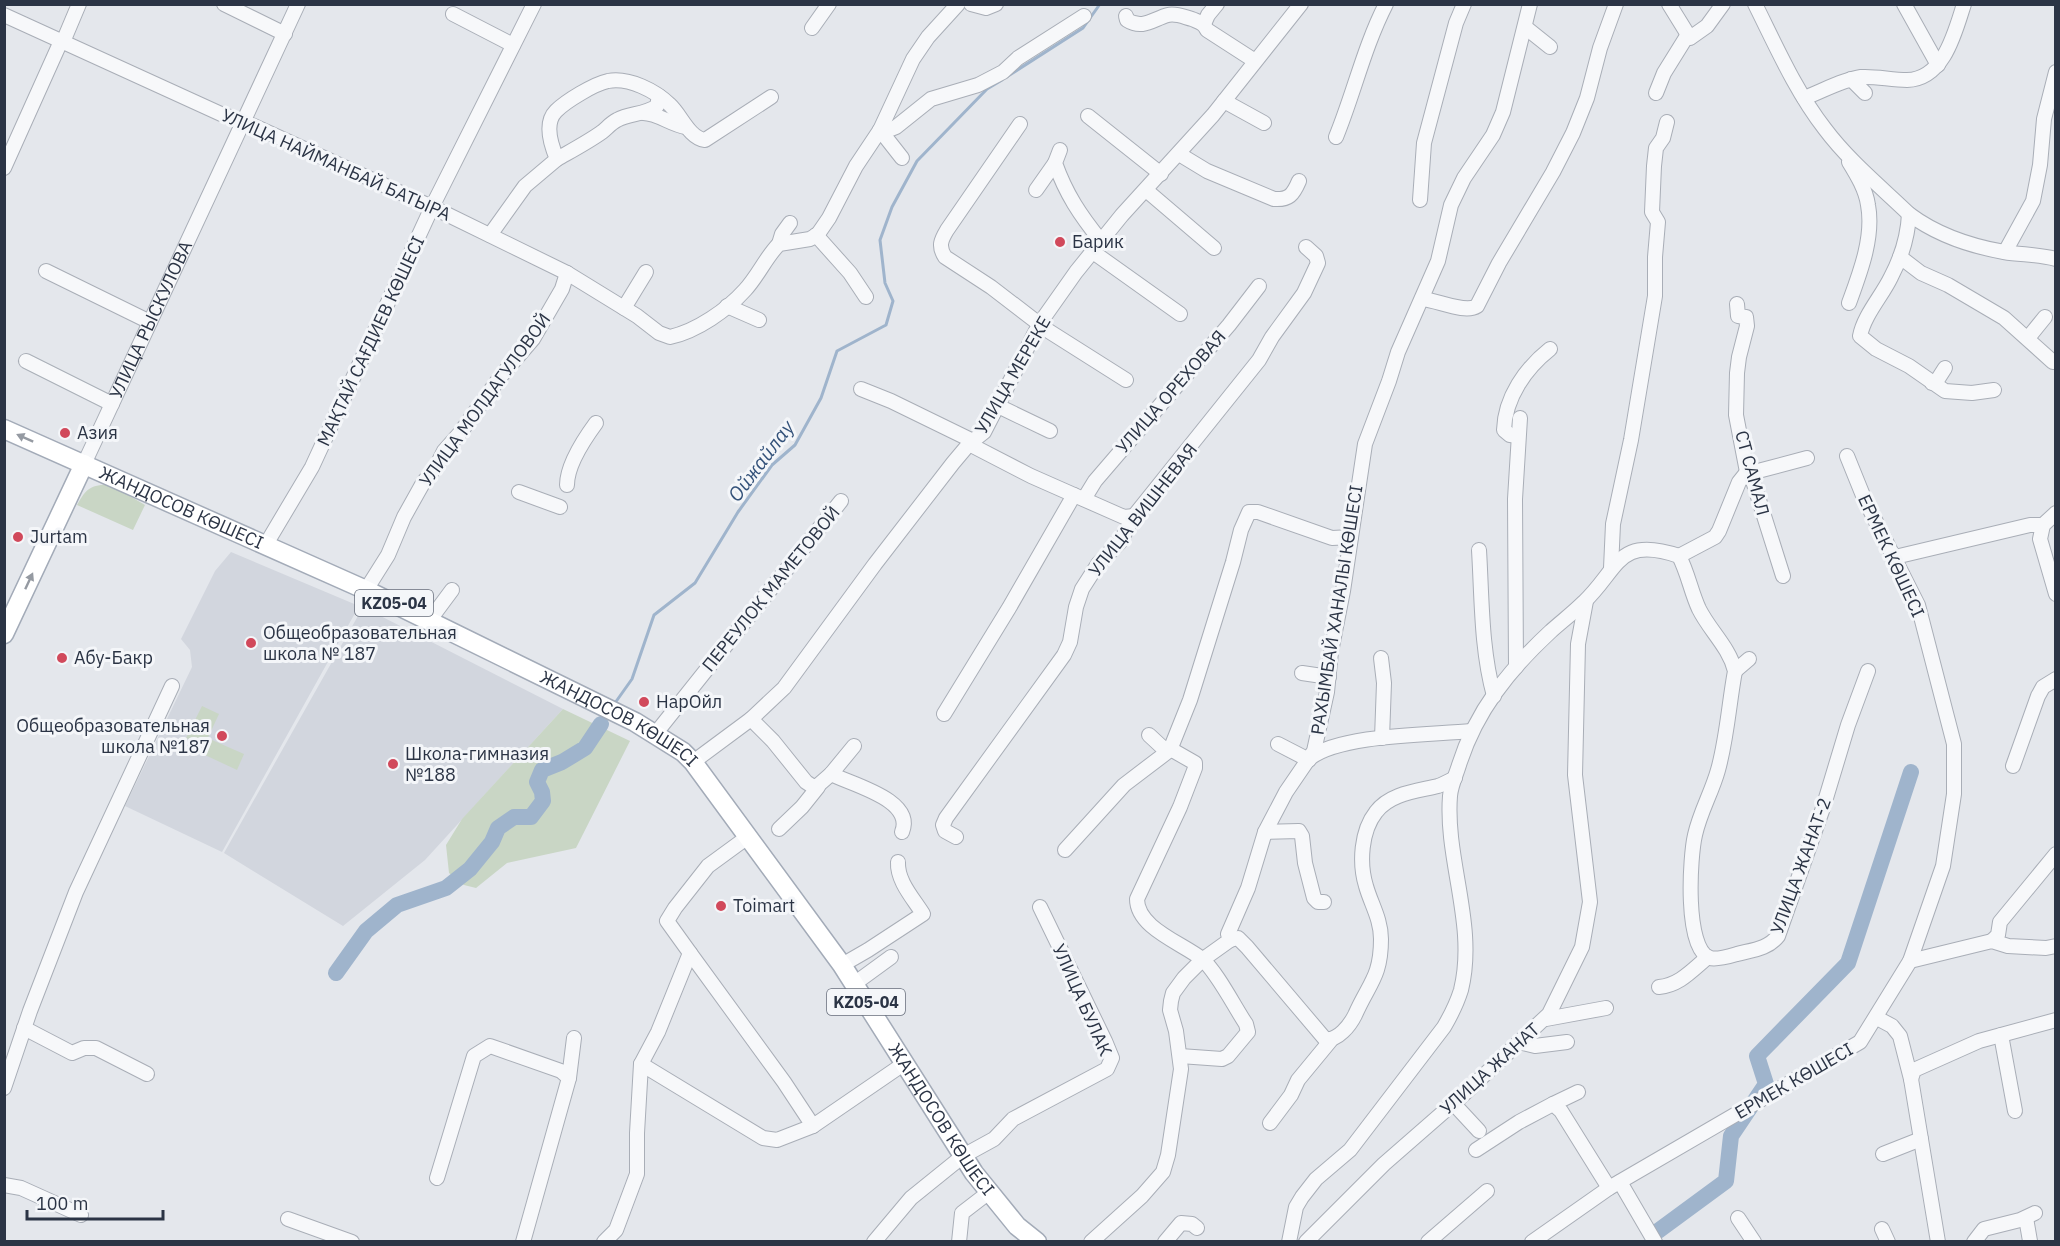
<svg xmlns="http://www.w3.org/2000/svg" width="2060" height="1246" font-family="'IBM Plex Sans',sans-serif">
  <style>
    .built { fill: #d2d6de }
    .green { fill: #c9d6c5 }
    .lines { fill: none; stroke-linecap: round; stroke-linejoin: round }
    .stream { stroke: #9fb4cc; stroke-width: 3 }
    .river { stroke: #9fb4cc; stroke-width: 16 }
    .minor-casing { stroke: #a9aeb7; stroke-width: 16 }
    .major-casing { stroke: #a3abb8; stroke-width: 21 }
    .minor { stroke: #f7f8fa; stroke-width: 14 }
    .major { stroke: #fff; stroke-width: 18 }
    .oneway { fill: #959aa2 }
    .poi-dot { fill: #d1495b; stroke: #f4f6f9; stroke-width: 2 }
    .labels { text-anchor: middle; stroke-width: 6; stroke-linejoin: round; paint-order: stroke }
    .shield { fill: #f4f6f9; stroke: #676e7b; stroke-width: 1.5 }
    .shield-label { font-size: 16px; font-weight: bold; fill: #2b3445 }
    .street-label { font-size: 18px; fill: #2b3445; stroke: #f4f6f9 }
    .poi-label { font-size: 18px; fill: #2b3445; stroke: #f4f6f9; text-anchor: start }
    .water-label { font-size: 20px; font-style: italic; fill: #34527a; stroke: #f4f6f9 }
  </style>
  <rect width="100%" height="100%" fill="#e4e7ec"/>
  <path class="built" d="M231,552l128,54 -137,246 -97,-46 67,-139 -2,-17 -9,-11 34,-68z
    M363,607l200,102 -138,151 -82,66 -119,-73z"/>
  <path class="green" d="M109,484l36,21 -12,25 -56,-25c10,-17 12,-19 32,-21z
    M202,706l17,8 -15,32 -18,-8z
    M563,709l67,32 -54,107 -69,15 -31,25 -12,-3 -15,-12 -3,-28 16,-26z
    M212,740l32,14 -7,16 -32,-15z"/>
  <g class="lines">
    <path class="stream" d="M1008,76l75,-48 17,-24
      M615,703l17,-24 22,-64 41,-32 43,-71 34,-47 23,-20 26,-47 16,-47 49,-26 7,-24 -8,-18 -5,-43 12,-33 25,-46 70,-72 15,-9"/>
    <path class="river" d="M336,973l30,-42 31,-26 49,-17 24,-19 22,-27 6,-14 16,-11h17l12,-16 -1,-9 -5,-10 5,-12 20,-8 23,-14 16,-24
      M1658,1231l68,-50 5,-45 35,-52 -9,-28 91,-93 63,-191"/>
    <defs>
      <g id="minor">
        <path d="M224,4l61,30"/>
        <path d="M971,4l15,4 10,-4"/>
        <path d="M1669,4l21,34 17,-12 16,-22"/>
        <path d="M1755,4c21,42 41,88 70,125 24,32 56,58 84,85 28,21 61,32 95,38 17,3 34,2 52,7"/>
        <path d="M1904,4l34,61"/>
        <path d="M453,14l60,31"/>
        <path d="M4,15l217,99 22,7 189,86 135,66 70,43 22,17 11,4c27,-6 57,-27 75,-47 13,-14 21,-33 34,-46l31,-5 8,-5 11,-16 27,-52 24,-36 33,-71 15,-22 30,-33"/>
        <path d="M1126,16l1,4c16,10 26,-1 41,-5 8,-2 16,2 24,4 7,3 12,4 15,11l48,31"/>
        <path d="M1204,24l4,-9 9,-11"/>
        <path d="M1525,27l25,20"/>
        <path d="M812,28l17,-24"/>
        <path d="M63,42l16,-38"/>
        <path d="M1851,79l14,14"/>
        <path d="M1656,93l8,-20 23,-37"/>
        <path d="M1804,98c19,-7 37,-18 57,-21 15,-1 30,3 46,3 37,-1 48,-48 57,-76"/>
        <path d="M1224,101l40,22"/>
        <path d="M643,113c15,0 28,12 43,14"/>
        <path d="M1088,116l73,58"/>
        <path d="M1020,124l-73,106c-6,10 -9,16 -2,27l46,30 56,43 79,50"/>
        <path d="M880,130l6,1 10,-4 35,-28 47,-14 25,-13 15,-14 66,-42"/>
        <path d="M880,130l22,28"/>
        <path d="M1336,137c18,-44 28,-90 50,-133"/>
        <path d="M1060,150l-5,13c11,31 25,52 46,78"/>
        <path d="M1179,154l28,17 67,28c15,1 19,-4 25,-18"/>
        <path d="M557,159c14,-8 31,-17 45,-27 5,-4 9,-9 15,-12 13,-7 27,-5 40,-14l2,-10"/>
        <path d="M1849,162c8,13 17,28 19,43 6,32 -8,68 -19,98"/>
        <path d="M4,168l57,-127"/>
        <path d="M1036,190l19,-27"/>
        <path d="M1146,190l68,58"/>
        <path d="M1420,200l4,-57 32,-120 8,-19"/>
        <path d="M1909,214c-1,21 -8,44 -18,63 -9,19 -27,38 -31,59l16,13 33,17 36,25 27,2 22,-3"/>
        <path d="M490,235l35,-49 32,-27c-6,-14 -13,-36 -1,-48 10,-10 38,-27 52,-30 21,-4 48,10 62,24 11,10 19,33 35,35l66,-43"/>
        <path d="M816,235l34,38 16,24"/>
        <path d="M779,244l3,-10 8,-11"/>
        <path d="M1093,252l87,62"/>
        <path d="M2005,252l28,-51 7,-36 4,-46 12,-47"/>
        <path d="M1900,257l21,16 27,12 56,33 49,44"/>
        <path d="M46,271l104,51"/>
        <path d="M1422,299c15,1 43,15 55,7l22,-43 54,-91 20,-39 14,-35 13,-50 16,-44"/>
        <path d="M1737,304l1,12 8,1 1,9 -8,31 -2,16 -1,42 11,57 6,9 30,95"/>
        <path d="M727,306l32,14"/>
        <path d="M624,308l22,-36"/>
        <path d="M2028,338l17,-21"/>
        <path d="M26,361l86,43"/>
        <path d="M1932,383l6,-4 7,-11"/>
        <path d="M861,389l30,12 82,40"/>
        <path d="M998,406l52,25"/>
        <path d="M1518,436l-8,-1 -6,-5c1,-33 22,-62 46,-81"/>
        <path d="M969,444l62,32 43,19 50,22 10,-1"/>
        <path id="s1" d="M84,464l214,-460"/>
        <path d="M567,485c0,-20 18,-47 29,-62"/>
        <path d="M519,492l41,15"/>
        <path d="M1084,499l11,-18 134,-156 30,-39"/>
        <path d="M2056,513l-13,12 -3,14 16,55"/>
        <path d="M265,546l47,-79 120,-260 102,-203"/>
        <path d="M1479,550c3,49 2,99 15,146"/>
        <path d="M1679,556l36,-19 4,-6 20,-49 8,-10 11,-1 49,-13"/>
        <path d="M1895,557l135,-32h13"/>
        <path d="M1611,568l2,-44 18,-84 24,-144v-39l3,-35 -6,-10 2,-46 2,-18 7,-10 4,-16"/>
        <path d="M366,590l22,-35 16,-38 19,-34 14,-18 7,-14 16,-18 41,-57 32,-37 29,-50 5,-16"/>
        <path d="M429,621l23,-31"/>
        <path d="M1381,658l3,25 -2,55"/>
        <path d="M1516,667l-1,-168 5,-81"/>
        <path d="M1735,671l14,-12"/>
        <path d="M1302,673l27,4"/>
        <path d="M944,714l65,-106 65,-113"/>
        <path d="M751,719l22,22 33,41 9,6 16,-14 23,-28"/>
        <path d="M656,733l185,-232"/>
        <path d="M1149,735l14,13 11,3 21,12v5l-15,39 -43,92c0,29 45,44 65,60 15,13 32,47 44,65l2,8 -20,24 -6,3 -42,-3"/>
        <path d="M1278,744l31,16"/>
        <path d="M1310,758c31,-24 121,-23 161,-27"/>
        <path d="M693,762l58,-43 33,-31 91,-124 78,-101 16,-19 15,-12 56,-109 36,-51 46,-57 91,-100 88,-111"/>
        <path d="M2013,766l25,-70 5,-9 13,-8"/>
        <path d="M831,774c22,11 84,26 71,58"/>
        <path d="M779,829l23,-22 16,-20"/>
        <path d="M1265,832l34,-1 3,5 3,27 9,35 4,4h6"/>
        <path d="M956,837l-11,-6 -2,-6 3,-7 118,-163 6,-13 6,-35 6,-18 16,-25 22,-22 14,-26 125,-156 13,-23 32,-44 14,-30 -2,-7 -10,-9"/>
        <path d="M1065,850l59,-65 46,-35 20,-50 43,-138 8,-32 8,-18h9l74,26 19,-1"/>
        <path d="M1230,940l8,-2 9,9 78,92c13,2 25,-14 30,-24 14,-32 26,-38 26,-76 0,-20 -10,-35 -15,-53 -7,-23 -5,-55 10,-74 14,-19 42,-21 62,-26 6,-2 11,-5 17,-8"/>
        <path d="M1992,941l6,-6 2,-13 56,-68"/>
        <path d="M690,953l94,129 29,44 92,-63"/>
        <path d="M1910,961l82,-20 16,5 38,2 10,-2"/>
        <path d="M842,965l26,-15 55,-36c-10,-16 -26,-33 -25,-52"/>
        <path d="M854,984l37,-27"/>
        <path d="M1659,987c21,-2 33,-17 49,-30"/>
        <path d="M1877,1018l15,8 8,10 11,43 27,163"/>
        <path d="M1546,1019l60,-11"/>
        <path d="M24,1028l48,25 12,-5h12l51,26"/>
        <path d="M2001,1035l14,76"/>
        <path d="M1519,1042l16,4 32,-4"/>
        <path d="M641,1064l122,74 14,2 36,-14"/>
        <path d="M1911,1079l3,-9 65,-29 77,-21"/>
        <path d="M4,1088l26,-77 46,-119 96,-206"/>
        <path d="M1453,1103l26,28"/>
        <path d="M1553,1104l25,-12"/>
        <path d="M1270,1123l21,-28 7,-15 33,-40"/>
        <path d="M1476,1150l43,-28 34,-18 8,7 48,77"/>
        <path d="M1883,1154l38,-15"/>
        <path d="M437,1178l37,-122 16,-10 71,25 8,7"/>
        <path d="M1620,1182l35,60"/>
        <path d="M4,1185l17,3 60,27"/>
        <path d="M1738,1218l16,24"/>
        <path d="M2026,1218l4,23"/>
        <path d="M288,1219l64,23"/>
        <path d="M1882,1229l6,13"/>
        <path d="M523,1242l46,-164 5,-40"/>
        <path d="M604,1242l12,-12 21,-56v-41l4,-69 17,-32 32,-79 -23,-32 8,-13 33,-42 41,-30"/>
        <path d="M874,1242l37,-44 52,-42 31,-17 19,-20 94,-50 5,-11 -7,-17 -65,-134"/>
        <path d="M959,1242l3,-29 26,-20"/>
        <path d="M1091,1242l51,-46 21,-24 5,-17 13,-86 -5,-38 -6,-21 1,-9 2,-8 11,-15 18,-18 28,-20 -2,-6 20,-46 17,-56 21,-40 28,-41 13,-59 4,-40 12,-61 22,-147 24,-63 9,-29 40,-91 13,-56 13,-27 29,-43 10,-23 27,-108"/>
        <path d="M1165,1242l16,-19 11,1 5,4"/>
        <path d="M1289,1242l7,-35 6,-10 14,-18 34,-29 94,-123c7,-12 13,-24 17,-37 16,-65 -16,-130 -11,-194 1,-11 6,-21 9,-31 17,-54 50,-95 91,-133 11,-10 23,-19 34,-30 35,-33 33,-67 95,-46 9,17 12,36 20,53 11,22 30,38 36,62 -6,32 -8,67 -17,99 -6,22 -18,42 -23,65 -5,21 -11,114 15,123 7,2 20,-2 27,-4 15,-4 31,-5 41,-18l45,-128 25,-83 20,-54"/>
        <path d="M1306,1242l78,-78 79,-69 86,-81 33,-67 8,-45 -15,-127 3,-131 8,-43"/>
        <path d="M1428,1242l59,-51"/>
        <path d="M1532,1242l77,-54 251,-146 50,-81 33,-95 11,-72v-50l-36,-139 -54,-107 -17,-42"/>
        <path d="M1974,1242l10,-13 36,-9 15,-7"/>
      </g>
      <g id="major">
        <path id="s2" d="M4,429l362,161 269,132 48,30 10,10 149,203 132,208 43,53 20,16"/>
        <path d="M4,634l80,-170"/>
      </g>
    </defs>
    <use href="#minor" class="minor-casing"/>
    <use href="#major" class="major-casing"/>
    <use href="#minor" class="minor"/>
    <use href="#major" class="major"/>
  </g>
  <defs><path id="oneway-solid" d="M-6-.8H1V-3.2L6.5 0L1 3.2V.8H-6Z" transform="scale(1.5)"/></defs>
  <g class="oneway">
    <use href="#oneway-solid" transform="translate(25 438) rotate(-156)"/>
    <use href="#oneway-solid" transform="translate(29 581) rotate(-65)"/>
  </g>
  <g class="poi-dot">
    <circle cx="1060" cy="242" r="6"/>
    <circle cx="65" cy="433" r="6"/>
    <circle cx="18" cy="537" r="6"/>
    <circle cx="251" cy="643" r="6"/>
    <circle cx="62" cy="658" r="6"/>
    <circle cx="644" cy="702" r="6"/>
    <circle cx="222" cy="736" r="6"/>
    <circle cx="393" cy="764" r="6"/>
    <circle cx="721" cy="906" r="6"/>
  </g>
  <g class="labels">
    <g class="shield">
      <rect x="355" y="590" width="78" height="26" rx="4.5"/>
      <rect x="827" y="989" width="78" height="26" rx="4.5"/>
    </g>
    <g class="shield-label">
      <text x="394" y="609">KZ05-04</text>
      <text x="866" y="1008">KZ05-04</text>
    </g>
    <g class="street-label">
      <text transform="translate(336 165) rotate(24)" y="6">УЛИЦА НАЙМАНБАЙ БАТЫРА</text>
      <text dy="6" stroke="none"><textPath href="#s1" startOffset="159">УЛИЦА РЫСКУЛОВА</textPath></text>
      <text transform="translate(371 341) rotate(-65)" y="6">МАҚТАЙ САҒДИЕВ КӨШЕСІ</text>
      <text transform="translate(1013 375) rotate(-60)" y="6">УЛИЦА МЕРЕКЕ</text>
      <text transform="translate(1171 392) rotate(-49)" y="6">УЛИЦА ОРЕХОВАЯ</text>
      <text transform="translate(485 400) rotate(-54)" y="6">УЛИЦА МОЛДАГУЛОВОЙ</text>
      <text transform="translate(1752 473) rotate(75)" y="6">СТ САМАЛ</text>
      <text dy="6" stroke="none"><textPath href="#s2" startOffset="194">ЖАНДОСОВ КӨШЕСІ</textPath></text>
      <text transform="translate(1143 510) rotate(-52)" y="6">УЛИЦА ВИШНЕВАЯ</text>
      <text transform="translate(1891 556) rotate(65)" y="6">ЕРМЕК КӨШЕСІ</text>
      <text transform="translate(771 589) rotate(-51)" y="6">ПЕРЕУЛОК МАМЕТОВОЙ</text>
      <text transform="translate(1337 610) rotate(-81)" y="6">РАХЫМБАЙ ХАНАЛЫ КӨШЕСІ</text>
      <text dy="6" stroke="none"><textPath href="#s2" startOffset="680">ЖАНДОСОВ КӨШЕСІ</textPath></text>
      <text transform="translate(1801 866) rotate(-70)" y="6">УЛИЦА ЖАНАТ-2</text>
      <text transform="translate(1082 1000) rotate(66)" y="6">УЛИЦА БУЛАК</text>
      <text transform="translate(1490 1069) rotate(-42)" y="6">УЛИЦА ЖАНАТ</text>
      <text transform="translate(1794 1081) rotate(-30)" y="6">ЕРМЕК КӨШЕСІ</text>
      <text dy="6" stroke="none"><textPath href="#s2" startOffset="1202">ЖАНДОСОВ КӨШЕСІ</textPath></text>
    </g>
    <g class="poi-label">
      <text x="1072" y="248">Барик</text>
      <text x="77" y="439">Азия</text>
      <text x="30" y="543">Jurtam</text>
      <text x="263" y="639">Общеобразовательная<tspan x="263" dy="21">школа № 187</tspan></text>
      <text x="74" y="664">Абу-Бакр</text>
      <text x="656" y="708">НарОйл</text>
      <text x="210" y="732" text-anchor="end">Общеобразовательная<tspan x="210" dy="21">школа №187</tspan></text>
      <text x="405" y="760">Школа-гимназия<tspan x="405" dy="21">№188</tspan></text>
      <text x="733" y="912">Toimart</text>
    </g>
    <g class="water-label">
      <text transform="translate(761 461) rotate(-53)" y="7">Ойжайлау</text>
    </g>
  </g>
  <rect width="2060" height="1246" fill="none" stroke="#2b3445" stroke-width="12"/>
  <path d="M27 1210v9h136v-9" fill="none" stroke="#2b3445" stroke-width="3"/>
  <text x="36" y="1210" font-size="18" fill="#2b3445" stroke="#f4f6f9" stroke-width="4.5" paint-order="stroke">100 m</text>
</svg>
